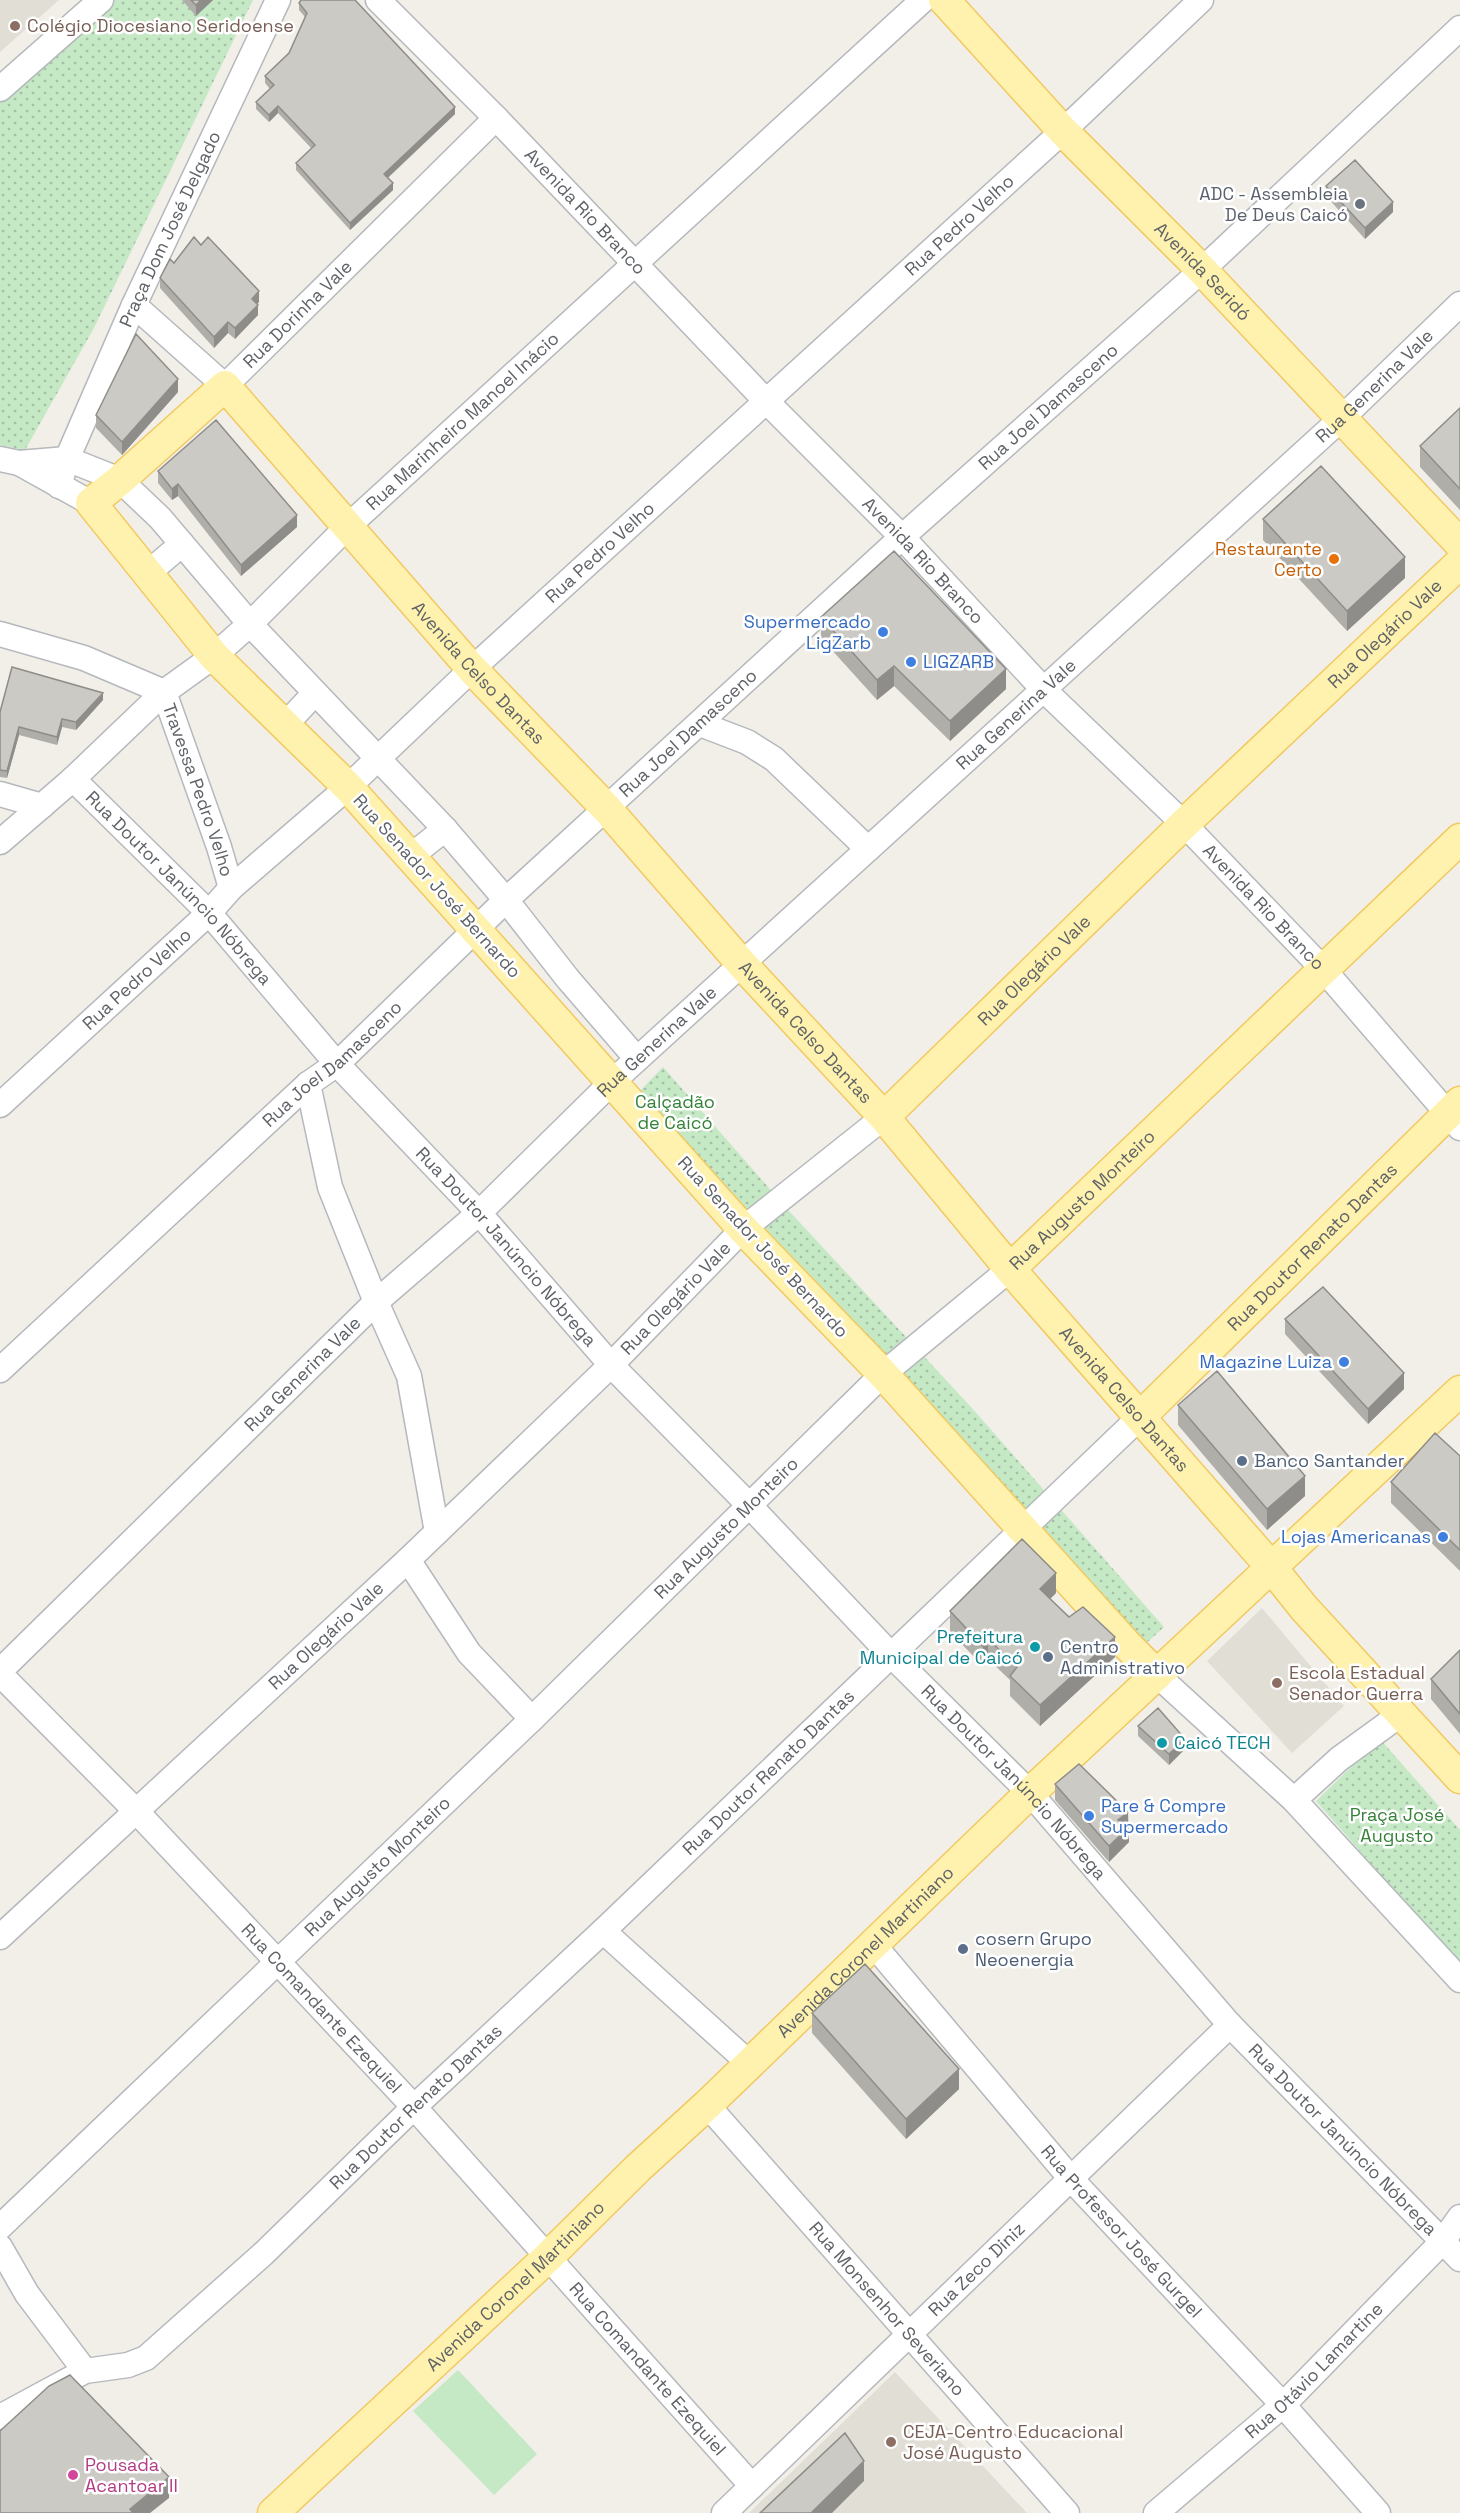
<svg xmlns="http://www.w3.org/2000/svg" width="1460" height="2513" font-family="'Space Grotesk',sans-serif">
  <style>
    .education { fill: #e1ded6 }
    .grass { fill: #c5e8c5 }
    .park { fill: url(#park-dots) }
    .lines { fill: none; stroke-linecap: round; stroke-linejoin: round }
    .minor-casing { stroke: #b5b8bc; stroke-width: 27 }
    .major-casing { stroke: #f2c960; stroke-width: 33 }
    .minor { stroke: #fff; stroke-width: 24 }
    .major { stroke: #fff2af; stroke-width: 30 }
    .wall { fill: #afaea9 }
    .shaded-wall { fill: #8f8d8a }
    .building { fill: #cccac5; stroke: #8f8d8a; stroke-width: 1.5 }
    .education-dot { fill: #8d6e63; stroke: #fff; stroke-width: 2 }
    .worship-dot { fill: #6b7280; stroke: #fff; stroke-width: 2 }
    .food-dot { fill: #e8710a; stroke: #fff; stroke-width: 2 }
    .shop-dot { fill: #3f7fe0; stroke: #fff; stroke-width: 2 }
    .service-dot { fill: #5c6f8a; stroke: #fff; stroke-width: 2 }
    .culture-dot { fill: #0f9aa8; stroke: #fff; stroke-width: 2 }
    .hotel-dot { fill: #d1479c; stroke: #fff; stroke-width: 2 }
    .labels { text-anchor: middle; stroke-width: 5; stroke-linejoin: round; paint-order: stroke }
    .education-label { font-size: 18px; fill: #785e54; stroke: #fff; text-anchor: start }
    .worship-label { font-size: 18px; fill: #5b616d; stroke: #fff; text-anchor: end }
    .street-label { font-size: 18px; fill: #5f6368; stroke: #fff }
    .food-label { font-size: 18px; fill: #c56008; stroke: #fff; text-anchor: end }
    .shop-label { font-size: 18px; fill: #366cbe; stroke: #fff; text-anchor: end }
    .park-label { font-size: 18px; fill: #348238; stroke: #fff }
    .service-label { font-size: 18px; fill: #4e5e75; stroke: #fff; text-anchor: start }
    .culture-label { font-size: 18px; fill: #0d838f; stroke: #fff; text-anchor: end }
    .hotel-label { font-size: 18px; fill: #b23c85; stroke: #fff; text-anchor: start }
  </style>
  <defs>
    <pattern id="park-dots" width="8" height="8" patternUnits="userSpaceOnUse" patternTransform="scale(1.5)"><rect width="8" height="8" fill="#c5e8c5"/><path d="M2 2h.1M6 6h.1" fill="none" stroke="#a3c0a4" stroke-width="1.8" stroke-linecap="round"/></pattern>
  </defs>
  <rect width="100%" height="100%" fill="#f1efe8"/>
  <path class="education" d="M0,0h59l-59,52z
    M1262,1608l82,98 -52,47 -85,-92z
    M895,2372l132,141h-278z"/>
  <path class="grass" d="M458,2370l79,84 -43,41 -81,-84z"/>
  <path class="park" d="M108,0h145l-159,328 -69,122 -25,-5v-348z
    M663,1067l127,145 181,195 193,220 -25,23 -505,-553z
    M1380,1739l80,91v135l-144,-164z"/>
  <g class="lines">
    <defs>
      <g id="minor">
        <path id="s1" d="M378,0l118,118 270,283 136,136 142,153 140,134 140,146 136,158"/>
        <path d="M0,89l101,-89"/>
        <path id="s2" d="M134,305l91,81 271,-268"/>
        <path d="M0,459l19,4 72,40"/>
        <path d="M19,463l48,-4 53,21 40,38 90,106 195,205 61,71 62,79 69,80"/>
        <path id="s3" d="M59,486l8,-27 67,-154 144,-305"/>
        <path d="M148,573l34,-29"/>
        <path id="s4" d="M0,634l84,24 80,34 55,155 12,41"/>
        <path d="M700,724l47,18 27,17 94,90"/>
        <path d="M285,725l30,-32"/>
        <path id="s5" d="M73,779l136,134 128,151 142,149 132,152 138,140 141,149 140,139 200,232 230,234"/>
        <path d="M0,794l42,12"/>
        <path id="s6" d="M0,842l73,-63 91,-87 50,-36 36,-32 97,-97 576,-527"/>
        <path d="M411,856l34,-27"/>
        <path d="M308,1084l22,103 46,115 33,74 28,156"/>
        <path id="s7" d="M0,1105l209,-192 22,-25 117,-101 124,-118 591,-538 138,-131"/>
        <path id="s8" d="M0,1370l308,-286 29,-20 169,-164 396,-363 300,-267 258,-242"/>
        <path d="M408,1560l61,93 63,66"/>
        <path id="s9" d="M0,1671l376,-369 103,-89 133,-131 730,-664 118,-114"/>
        <path id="s10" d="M0,1674l137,138 277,295 338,379"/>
        <path d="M1157,1675l137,125 166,180"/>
        <path d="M1294,1800l45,-41 62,-45"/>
        <path d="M603,1931l146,132"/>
        <path id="s11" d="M0,1937l408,-377 203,-195 132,-136 141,-112"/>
        <path id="s12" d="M873,1944l199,236 211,225 95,108"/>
        <path id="s13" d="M707,2105l360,408"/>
        <path id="s14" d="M0,2227l532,-508 351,-345 127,-105"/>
        <path d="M0,2247l27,47 58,77"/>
        <path id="s15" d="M0,2417l85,-46 43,-6 18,-7 117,-104 151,-147 189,-176 537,-514"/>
        <path id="s16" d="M724,2513l506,-488"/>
        <path id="s17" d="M1156,2513l127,-108 160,-164 17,-24"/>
      </g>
      <g id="major">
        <path id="s18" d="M944,0l119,131 139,139 258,274"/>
        <path id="s19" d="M884,1117l300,-293 276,-261"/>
        <path id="s20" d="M1010,1269l450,-430"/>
        <path id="s21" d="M1140,1417l320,-315"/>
        <path id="s22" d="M1157,1675l-30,-30 -244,-271 -140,-145 -395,-442 -134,-131 -123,-153 29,-23 105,-94 247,283 135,140 134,154 143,154 126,152 262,299 32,40 156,170"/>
        <path id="s23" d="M273,2513l274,-255 91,-90 69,-63 323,-312 430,-402"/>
      </g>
    </defs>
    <use href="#minor" class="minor-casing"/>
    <use href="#major" class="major-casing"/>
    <use href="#minor" class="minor"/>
    <use href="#major" class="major"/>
  </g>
  <path class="wall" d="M182,0h31l-17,16z
    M299,3l156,111 -67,64 5,12 -43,40 -54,-60v-7l16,-14 -34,-36 -9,9 -13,-13v-7l14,-13 -5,-6v-7l24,-23 16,-36 -6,-7z
    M1326,186l67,26 -28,27 -39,-43z
    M201,245l58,57 -2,2 1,11 -23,24 -7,-6 -14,15 -54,-60v-10l14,-15z
    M178,392l-56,63 -26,-27v-13z
    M1460,408v102l-40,-43v-21z
    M158,471l139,56 -56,49 -63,-80 -6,4 -14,-17z
    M1263,519l142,59 -58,53 -84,-91z
    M821,617l185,72 -56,52 -56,-55 -17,14 -56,-62z
    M103,700l-27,30 -14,-3 -5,18 -38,-10 -12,43 -7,-1v-65z
    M1285,1319l119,70 -36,35 -83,-90z
    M1178,1405l127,91 -38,34 -89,-105z
    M1460,1456v115l-69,-68v-21z
    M1056,1593l-6,6 65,58 -75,69 -30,-30v-16l-22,-21 -5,7 -33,-34v-21z
    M1460,1650v84l-29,-35v-20z
    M1138,1726l47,23 -16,16 -31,-29z
    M1055,1784l73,42 1,16 -20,20 -54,-62z
    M812,2013l147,76 -53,50 -94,-106z"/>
  <path class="shaded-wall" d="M201,0h12l-17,16v-11z
    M278,106v7l-9,9v-7z
    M455,107v7l-71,67v-7z
    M393,183v7l-43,40v-7z
    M1393,202v10l-28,27v-11z
    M259,291v11l-7,7v-10z
    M258,305v10l-23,24v-11z
    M228,322v11l-14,15v-11z
    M178,379v13l-56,63v-13z
    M178,484v12l-6,4v-11z
    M297,515v12l-56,49v-11z
    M1405,557v21l-58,53v-20z
    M894,666v20l-17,14v-20z
    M1006,669v20l-56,52v-20z
    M103,693v7l-27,30v-8z
    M62,719v8l-5,18v-8z
    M19,727v8l-12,43v-7z
    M1404,1373v16l-36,35v-15z
    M1305,1476v20l-38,34v-21z
    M1056,1573v20l-16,16v-20z
    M1115,1637v20l-75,69v-21z
    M988,1639v20l-5,7v-20z
    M1185,1739v10l-16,16v-11z
    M1128,1812l1,30 -20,20v-16l9,-26z
    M959,2069v20l-53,50v-20z
    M864,2461v20l-32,32h-21z
    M169,2477v21l-19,15h-20v-4z"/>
  <path class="building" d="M191,0h10l-5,5z
    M301,0h54l100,107 -71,67 9,9 -43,40 -54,-60 19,-18 -37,-39 -9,9 -13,-13 18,-17 -9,-9 24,-23 18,-40 -8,-10z
    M1355,160l38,42 -28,26 -39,-42z
    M194,237l7,8 7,-8 51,54 -7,8 6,6 -23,23 -7,-6 -14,15 -54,-59 10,-19 4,4z
    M136,334l42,45 -56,63 -26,-27z
    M1460,408v81l-40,-43z
    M216,420l81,95 -56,50 -63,-81 -6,5 -14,-18z
    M1321,466l84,91 -58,54 -84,-92z
    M894,551l112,118 -56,52 -56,-55 -17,14 -56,-63z
    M12,667l91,26 -27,29 -14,-3 -5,18 -38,-10 -12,44 -7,-1v-58z
    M1323,1287l81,86 -36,36 -83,-90z
    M1217,1371l88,105 -38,33 -89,-104z
    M1435,1433l25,23v94l-69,-68z
    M1022,1539l34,34 -16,16 29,28 14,-10 32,30 -75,68 -30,-29 7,-9 -29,-28 -5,7 -33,-35z
    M1460,1650v64l-29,-35z
    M1158,1708l27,31 -16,15 -31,-28z
    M1079,1764l49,48 -10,8 11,7 -20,19 -54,-62z
    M865,1964l94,105 -53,50 -94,-106z
    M70,2375l99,102 -39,32 3,4h-133v-82l49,-45z
    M845,2433l19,28 -53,52h-51z"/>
  <g class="education-dot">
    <circle cx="15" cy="26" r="6"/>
    <circle cx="1277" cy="1683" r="6"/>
    <circle cx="891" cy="2442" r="6"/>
  </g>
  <circle class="worship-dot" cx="1360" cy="204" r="6"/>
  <circle class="food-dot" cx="1334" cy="559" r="6"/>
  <g class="shop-dot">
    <circle cx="883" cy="632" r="6"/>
    <circle cx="911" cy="662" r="6"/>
    <circle cx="1344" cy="1362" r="6"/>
    <circle cx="1443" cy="1537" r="6"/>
    <circle cx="1089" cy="1816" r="6"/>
  </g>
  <g class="service-dot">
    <circle cx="1242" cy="1461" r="6"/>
    <circle cx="1048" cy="1657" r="6"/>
    <circle cx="963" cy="1949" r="6"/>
  </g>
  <g class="culture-dot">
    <circle cx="1035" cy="1647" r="6"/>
    <circle cx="1162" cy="1743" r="6"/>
  </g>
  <circle class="hotel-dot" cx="73" cy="2475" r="6"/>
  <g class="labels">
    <g class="education-label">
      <text x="27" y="32">Colégio Diocesiano Seridoense</text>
      <text x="1289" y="1679">Escola Estadual<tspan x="1289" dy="21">Senador Guerra</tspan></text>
      <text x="903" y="2438">CEJA-Centro Educacional<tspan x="903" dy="21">José Augusto</tspan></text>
    </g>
    <g class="worship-label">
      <text x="1348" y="200">ADC - Assembleia<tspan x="1348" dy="21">De Deus Caicó</tspan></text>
    </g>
    <g class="street-label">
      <text dy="6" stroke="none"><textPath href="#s1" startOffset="296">Avenida Rio Branco</textPath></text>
      <text dy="6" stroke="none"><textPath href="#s7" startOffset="1302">Rua Pedro Velho</textPath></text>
      <text dy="6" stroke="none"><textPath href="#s3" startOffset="280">Praça Dom José Delgado</textPath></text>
      <text dy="6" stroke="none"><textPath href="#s18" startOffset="375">Avenida Seridó</textPath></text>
      <text dy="6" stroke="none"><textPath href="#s2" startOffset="224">Rua Dorinha Vale</textPath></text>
      <text dy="6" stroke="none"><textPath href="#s9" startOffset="1882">Rua Generina Vale</textPath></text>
      <text dy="6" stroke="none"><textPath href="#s8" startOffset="1424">Rua Joel Damasceno</textPath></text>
      <text dy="6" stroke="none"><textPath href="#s6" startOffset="626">Rua Marinheiro Manoel Inácio</textPath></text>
      <text dy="6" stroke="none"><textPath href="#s7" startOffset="816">Rua Pedro Velho</textPath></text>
      <text dy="6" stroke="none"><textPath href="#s1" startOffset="782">Avenida Rio Branco</textPath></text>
      <text dy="6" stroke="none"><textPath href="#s19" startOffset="696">Rua Olegário Vale</textPath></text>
      <text dy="6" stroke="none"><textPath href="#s22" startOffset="2146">Avenida Celso Dantas</textPath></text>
      <text dy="6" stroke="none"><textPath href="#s9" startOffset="1396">Rua Generina Vale</textPath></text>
      <text dy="6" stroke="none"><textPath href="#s8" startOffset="938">Rua Joel Damasceno</textPath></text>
      <text dy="6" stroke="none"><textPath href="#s4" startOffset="278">Travessa Pedro Velho</textPath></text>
      <text transform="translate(437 886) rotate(48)" y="6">Rua Senador José Bernardo</text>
      <text dy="6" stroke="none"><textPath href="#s5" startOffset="152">Rua Doutor Janúncio Nóbrega</textPath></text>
      <text dy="6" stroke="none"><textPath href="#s1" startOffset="1268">Avenida Rio Branco</textPath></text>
      <text dy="6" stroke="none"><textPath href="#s19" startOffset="210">Rua Olegário Vale</textPath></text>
      <text dy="6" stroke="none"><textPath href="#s7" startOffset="186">Rua Pedro Velho</textPath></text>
      <text dy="6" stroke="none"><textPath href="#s22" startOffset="2632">Avenida Celso Dantas</textPath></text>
      <text dy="6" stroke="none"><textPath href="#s9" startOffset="910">Rua Generina Vale</textPath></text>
      <text dy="6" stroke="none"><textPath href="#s8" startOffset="452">Rua Joel Damasceno</textPath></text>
      <text dy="6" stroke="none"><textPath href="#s20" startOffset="100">Rua Augusto Monteiro</textPath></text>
      <text dy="6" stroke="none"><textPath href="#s5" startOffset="638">Rua Doutor Janúncio Nóbrega</textPath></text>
      <text transform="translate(763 1247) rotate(47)" y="6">Rua Senador José Bernardo</text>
      <text dy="6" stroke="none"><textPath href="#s21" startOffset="242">Rua Doutor Renato Dantas</textPath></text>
      <text dy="6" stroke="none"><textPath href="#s11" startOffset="930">Rua Olegário Vale</textPath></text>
      <text dy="6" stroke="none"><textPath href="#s9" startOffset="424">Rua Generina Vale</textPath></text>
      <text dy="6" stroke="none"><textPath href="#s22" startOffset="3118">Avenida Celso Dantas</textPath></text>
      <text dy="6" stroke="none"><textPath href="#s14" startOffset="1008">Rua Augusto Monteiro</textPath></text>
      <text dy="6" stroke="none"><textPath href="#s11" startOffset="444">Rua Olegário Vale</textPath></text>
      <text dy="6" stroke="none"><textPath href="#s15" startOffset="1014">Rua Doutor Renato Dantas</textPath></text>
      <text dy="6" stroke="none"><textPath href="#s5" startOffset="1376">Rua Doutor Janúncio Nóbrega</textPath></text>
      <text dy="6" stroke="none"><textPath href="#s14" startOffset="522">Rua Augusto Monteiro</textPath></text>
      <text dy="6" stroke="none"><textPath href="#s23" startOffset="816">Avenida Coronel Martiniano</textPath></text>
      <text dy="6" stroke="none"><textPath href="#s10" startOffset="464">Rua Comandante Ezequiel</textPath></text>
      <text dy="6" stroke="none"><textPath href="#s15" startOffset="528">Rua Doutor Renato Dantas</textPath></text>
      <text dy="6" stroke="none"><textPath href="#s5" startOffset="1862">Rua Doutor Janúncio Nóbrega</textPath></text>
      <text dy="6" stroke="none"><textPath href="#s12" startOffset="380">Rua Professor José Gurgel</textPath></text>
      <text dy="6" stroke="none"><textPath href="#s16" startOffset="351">Rua Zeco Diniz</textPath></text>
      <text dy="6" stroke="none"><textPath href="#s23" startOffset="332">Avenida Coronel Martiniano</textPath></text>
      <text dy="6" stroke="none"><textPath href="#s13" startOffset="272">Rua Monsenhor Severiano</textPath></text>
      <text dy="6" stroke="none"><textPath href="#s10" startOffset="950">Rua Comandante Ezequiel</textPath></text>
      <text dy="6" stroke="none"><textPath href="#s17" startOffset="213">Rua Otávio Lamartine</textPath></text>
    </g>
    <g class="food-label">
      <text x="1322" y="555">Restaurante<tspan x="1322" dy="21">Certo</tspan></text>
    </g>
    <g class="shop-label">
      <text x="871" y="628">Supermercado<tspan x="871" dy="21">LigZarb</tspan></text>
      <text x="923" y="668" text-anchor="start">LIGZARB</text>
      <text x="1332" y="1368">Magazine Luiza</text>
      <text x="1431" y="1543">Lojas Americanas</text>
      <text x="1101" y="1812" text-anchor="start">Pare &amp; Compre<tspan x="1101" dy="21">Supermercado</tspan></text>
    </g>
    <g class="park-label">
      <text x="675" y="1108">Calçadão<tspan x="675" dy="21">de Caicó</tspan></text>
      <text x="1397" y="1821">Praça José<tspan x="1397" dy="21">Augusto</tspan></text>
    </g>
    <g class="service-label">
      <text x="1254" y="1467">Banco Santander</text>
      <text x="1060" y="1653">Centro<tspan x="1060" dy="21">Administrativo</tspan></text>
      <text x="975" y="1945">cosern Grupo<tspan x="975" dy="21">Neoenergia</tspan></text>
    </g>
    <g class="culture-label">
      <text x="1023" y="1643">Prefeitura<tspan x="1023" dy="21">Municipal de Caicó</tspan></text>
      <text x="1174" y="1749" text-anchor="start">Caicó TECH</text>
    </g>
    <g class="hotel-label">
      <text x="85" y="2471">Pousada<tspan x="85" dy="21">Acantoar II</tspan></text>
    </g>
  </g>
</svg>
